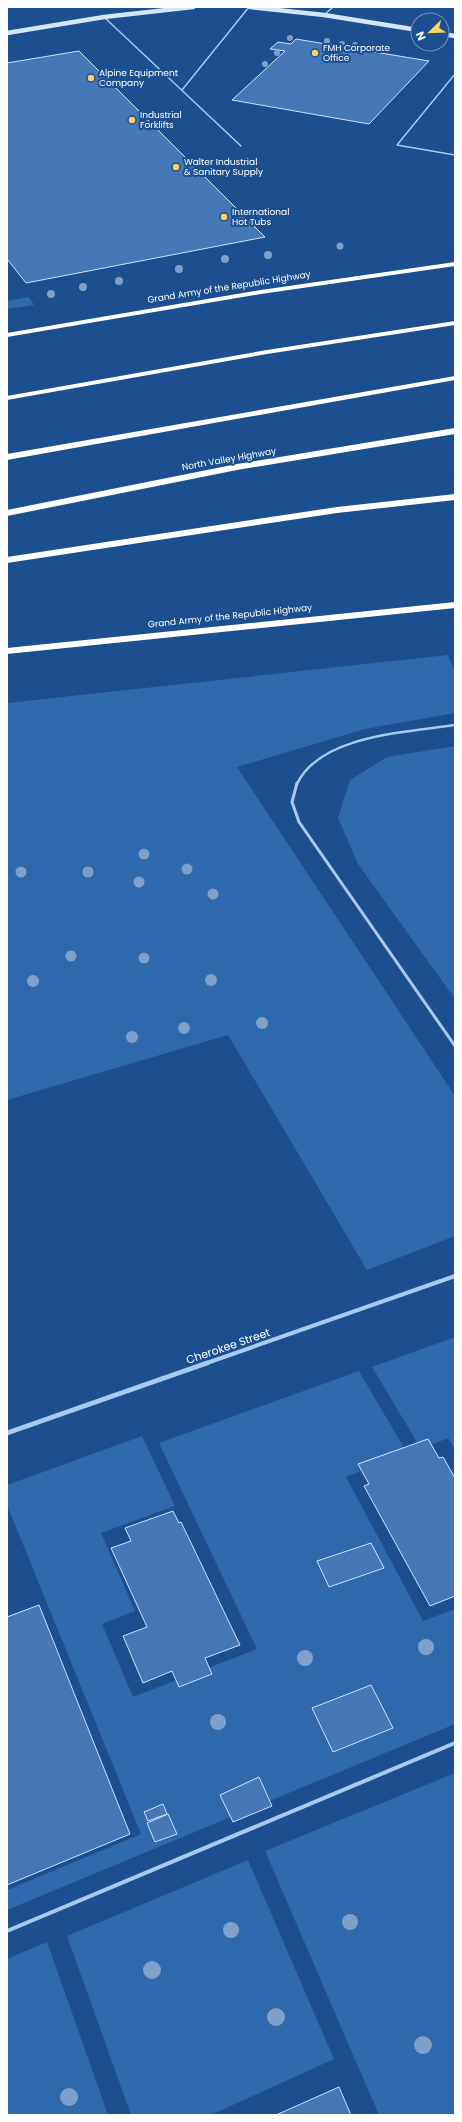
<svg xmlns="http://www.w3.org/2000/svg" width="462" height="2122" font-family="Poppins,sans-serif">
  <style>
    .green { fill: #2e69ad }
    .building { fill: #4478b7; stroke: #cfe3fa }
    .lines { fill: none; stroke-linecap: round; stroke-linejoin: round }
    .lane-far3 { stroke: #a9c9ee; stroke-width: 1.5 }
    .lane-far2 { stroke: #a9c9ee; stroke-width: 2.5 }
    .lane-far1 { stroke: #a9c9ee; stroke-width: 3 }
    .lane { stroke: #a9c9ee; stroke-width: 4 }
    .street-far1 { stroke: #a9c9ee; stroke-width: 4 }
    .street { stroke: #a9c9ee; stroke-width: 5 }
    .secondary { stroke: #d6e6fa; stroke-width: 4.5 }
    .highway { fill: #fff; fill-rule: evenodd }
    .tree { fill: #7ea0ca }
    .poi-dot { fill: #ffd166; stroke: #1b4f8f; stroke-width: 1.5 }
    .labels { text-anchor: middle; stroke-width: 4; stroke-linejoin: round; paint-order: stroke }
    .far-poi-label { font-size: 9px; fill: #fff; stroke: #1b4f8f; text-anchor: start }
    .far-street-label { font-size: 9px; fill: #fff; stroke: #1b4f8f }
    .street-label { font-size: 11px; fill: #fff; stroke: #1b4f8f }
  </style>
  <rect width="100%" height="100%" fill="#1b4f8f"/>
  <path class="green" d="M29,297l5,8 -27,4v-8z
    M448,655l7,17v41l-90,16 -128,38 218,329v140l-88,34 -139,-235 -221,65v-397z
    M455,746v253l-97,-135 -20,-46 12,-38 37,-23z
    M455,1337v113l-7,-12 -27,11 -49,-82z
    M359,1371l48,82 -61,24 77,144 32,-12v115l-448,186v-20l134,-56 -134,-329v-20l135,-49 33,70 -74,27 34,78 -33,13 31,73 124,-48 -98,-206z
    M455,1773v342h-76l-114,-264z
    M248,1860l86,199 -123,56h-80l-64,-179z
    M47,1942l61,173h-101v-156z"/>
  <path class="building" d="M296,39l133,22 -60,63 -137,-24 53,-49 -15,-2 8,-7 13,2z
    M79,51l186,186 -239,46 -19,-24v-196z
    M428,1439l11,19 4,-1 12,21v118l-25,10 -66,-120 5,-2 -11,-20z
    M173,1511l6,12 2,-1 59,123 -35,13 7,16 -33,13 -7,-16 -29,12 -20,-47 24,-9 -36,-79 20,-7 -6,-13z
    M371,1543l13,25 -55,19 -12,-26z
    M39,1605l91,229 -123,51v-268z
    M371,1685l22,43 -60,24 -21,-44z
    M259,1777l13,29 -39,16 -13,-27z
    M163,1804l4,10 -19,7 -4,-9z
    M168,1814l9,20 -22,8 -8,-19z
    M339,2087l12,28h-75z"/>
  <g class="lines">
    <path class="lane-far3" d="M324,15l9,-8
      M104,17l137,129
      M455,74l-58,71 58,10
      M182,90l67,-83"/>
    <path class="lane-far2" d="M297,784c23,-49 111,-52 158,-59"/>
    <path class="lane-far1" d="M297,783l-5,19 7,20 156,224"/>
    <path class="lane" d="M7,1931l448,-188"/>
    <path class="street-far1" d="M204,1364l251,-88"/>
    <path class="street" d="M7,1433l200,-70"/>
    <path class="secondary" d="M250,7l74,8 94,15
      M7,33l97,-16 89,-10
      M442,34l13,2"/>
    <path class="highway" d="M455,262v4l-194,28 -254,43v-4l254,-43z
      M455,321v4l-188,29 -260,46v-4l260,-46z
      M455,376v4l-448,80v-6z
      M455,428v6l-218,36 -230,46v-6l230,-46z
      M455,494v6l-118,13 -330,50v-6l330,-50z
      M455,602v6l-448,46v-6z"/>
  </g>
  <g class="tree">
    <circle cx="290" cy="38" r="3"/>
    <circle cx="327" cy="41" r="3"/>
    <circle cx="342" cy="44" r="3"/>
    <circle cx="355" cy="45" r="3"/>
    <circle cx="277" cy="53" r="3"/>
    <circle cx="265" cy="64" r="3"/>
    <circle cx="340" cy="246" r="3.5"/>
    <circle cx="268" cy="255" r="4"/>
    <circle cx="225" cy="259" r="4"/>
    <circle cx="179" cy="269" r="4"/>
    <circle cx="119" cy="281" r="4"/>
    <circle cx="83" cy="287" r="4"/>
    <circle cx="51" cy="294" r="4"/>
    <circle cx="144" cy="854" r="5.5"/>
    <circle cx="187" cy="869" r="5.5"/>
    <circle cx="21" cy="872" r="5.5"/>
    <circle cx="88" cy="872" r="5.5"/>
    <circle cx="139" cy="882" r="5.5"/>
    <circle cx="213" cy="894" r="5.5"/>
    <circle cx="71" cy="956" r="5.5"/>
    <circle cx="144" cy="958" r="5.5"/>
    <circle cx="211" cy="980" r="6"/>
    <circle cx="33" cy="981" r="6"/>
    <circle cx="262" cy="1023" r="6"/>
    <circle cx="184" cy="1028" r="6"/>
    <circle cx="132" cy="1037" r="6"/>
    <circle cx="426" cy="1647" r="8"/>
    <circle cx="305" cy="1658" r="8"/>
    <circle cx="218" cy="1722" r="8"/>
    <circle cx="350" cy="1922" r="8"/>
    <circle cx="231" cy="1930" r="8"/>
    <circle cx="152" cy="1970" r="9"/>
    <circle cx="276" cy="2017" r="9"/>
    <circle cx="423" cy="2045" r="9"/>
    <circle cx="69" cy="2097" r="9"/>
  </g>
  <g class="poi-dot">
    <circle cx="315" cy="53" r="4"/>
    <circle cx="91" cy="78" r="4"/>
    <circle cx="132" cy="120" r="4"/>
    <circle cx="176" cy="167" r="4"/>
    <circle cx="224" cy="217" r="4"/>
  </g>
  <g class="labels">
    <g class="far-poi-label">
      <text x="323" y="51">FMH Corporate<tspan x="323" dy="10">Office</tspan></text>
      <text x="99" y="76">Alpine Equipment<tspan x="99" dy="10">Company</tspan></text>
      <text x="140" y="118">Industrial<tspan x="140" dy="10">Forklifts</tspan></text>
      <text x="184" y="165">Walter Industrial<tspan x="184" dy="10">&amp; Sanitary Supply</tspan></text>
      <text x="232" y="215">International<tspan x="232" dy="10">Hot Tubs</tspan></text>
    </g>
    <g class="far-street-label">
      <text transform="translate(229 287) rotate(-9)" y="3">Grand Army of the Republic Highway</text>
      <text transform="translate(229 459) rotate(-10)" y="3">North Valley Highway</text>
      <text transform="translate(230 616) rotate(-6)" y="3">Grand Army of the Republic Highway</text>
    </g>
    <g class="street-label">
      <text transform="translate(228 1346) rotate(-19)" y="4">Cherokee Street</text>
    </g>
  </g>
  <rect width="462" height="2122" fill="none" stroke="#ffffff" stroke-width="16"/>
  <g transform="translate(430 32) rotate(247)"><circle r="19" fill="#1b4f8f" stroke="#7695bc"/>
  <path d="M0-3L7 15L0 10L-7 15Z" fill="#ffd166"/>
  <text y="-6" font-size="11" font-weight="bold" text-anchor="middle" fill="#ffffff">N</text>
  </g>
</svg>
